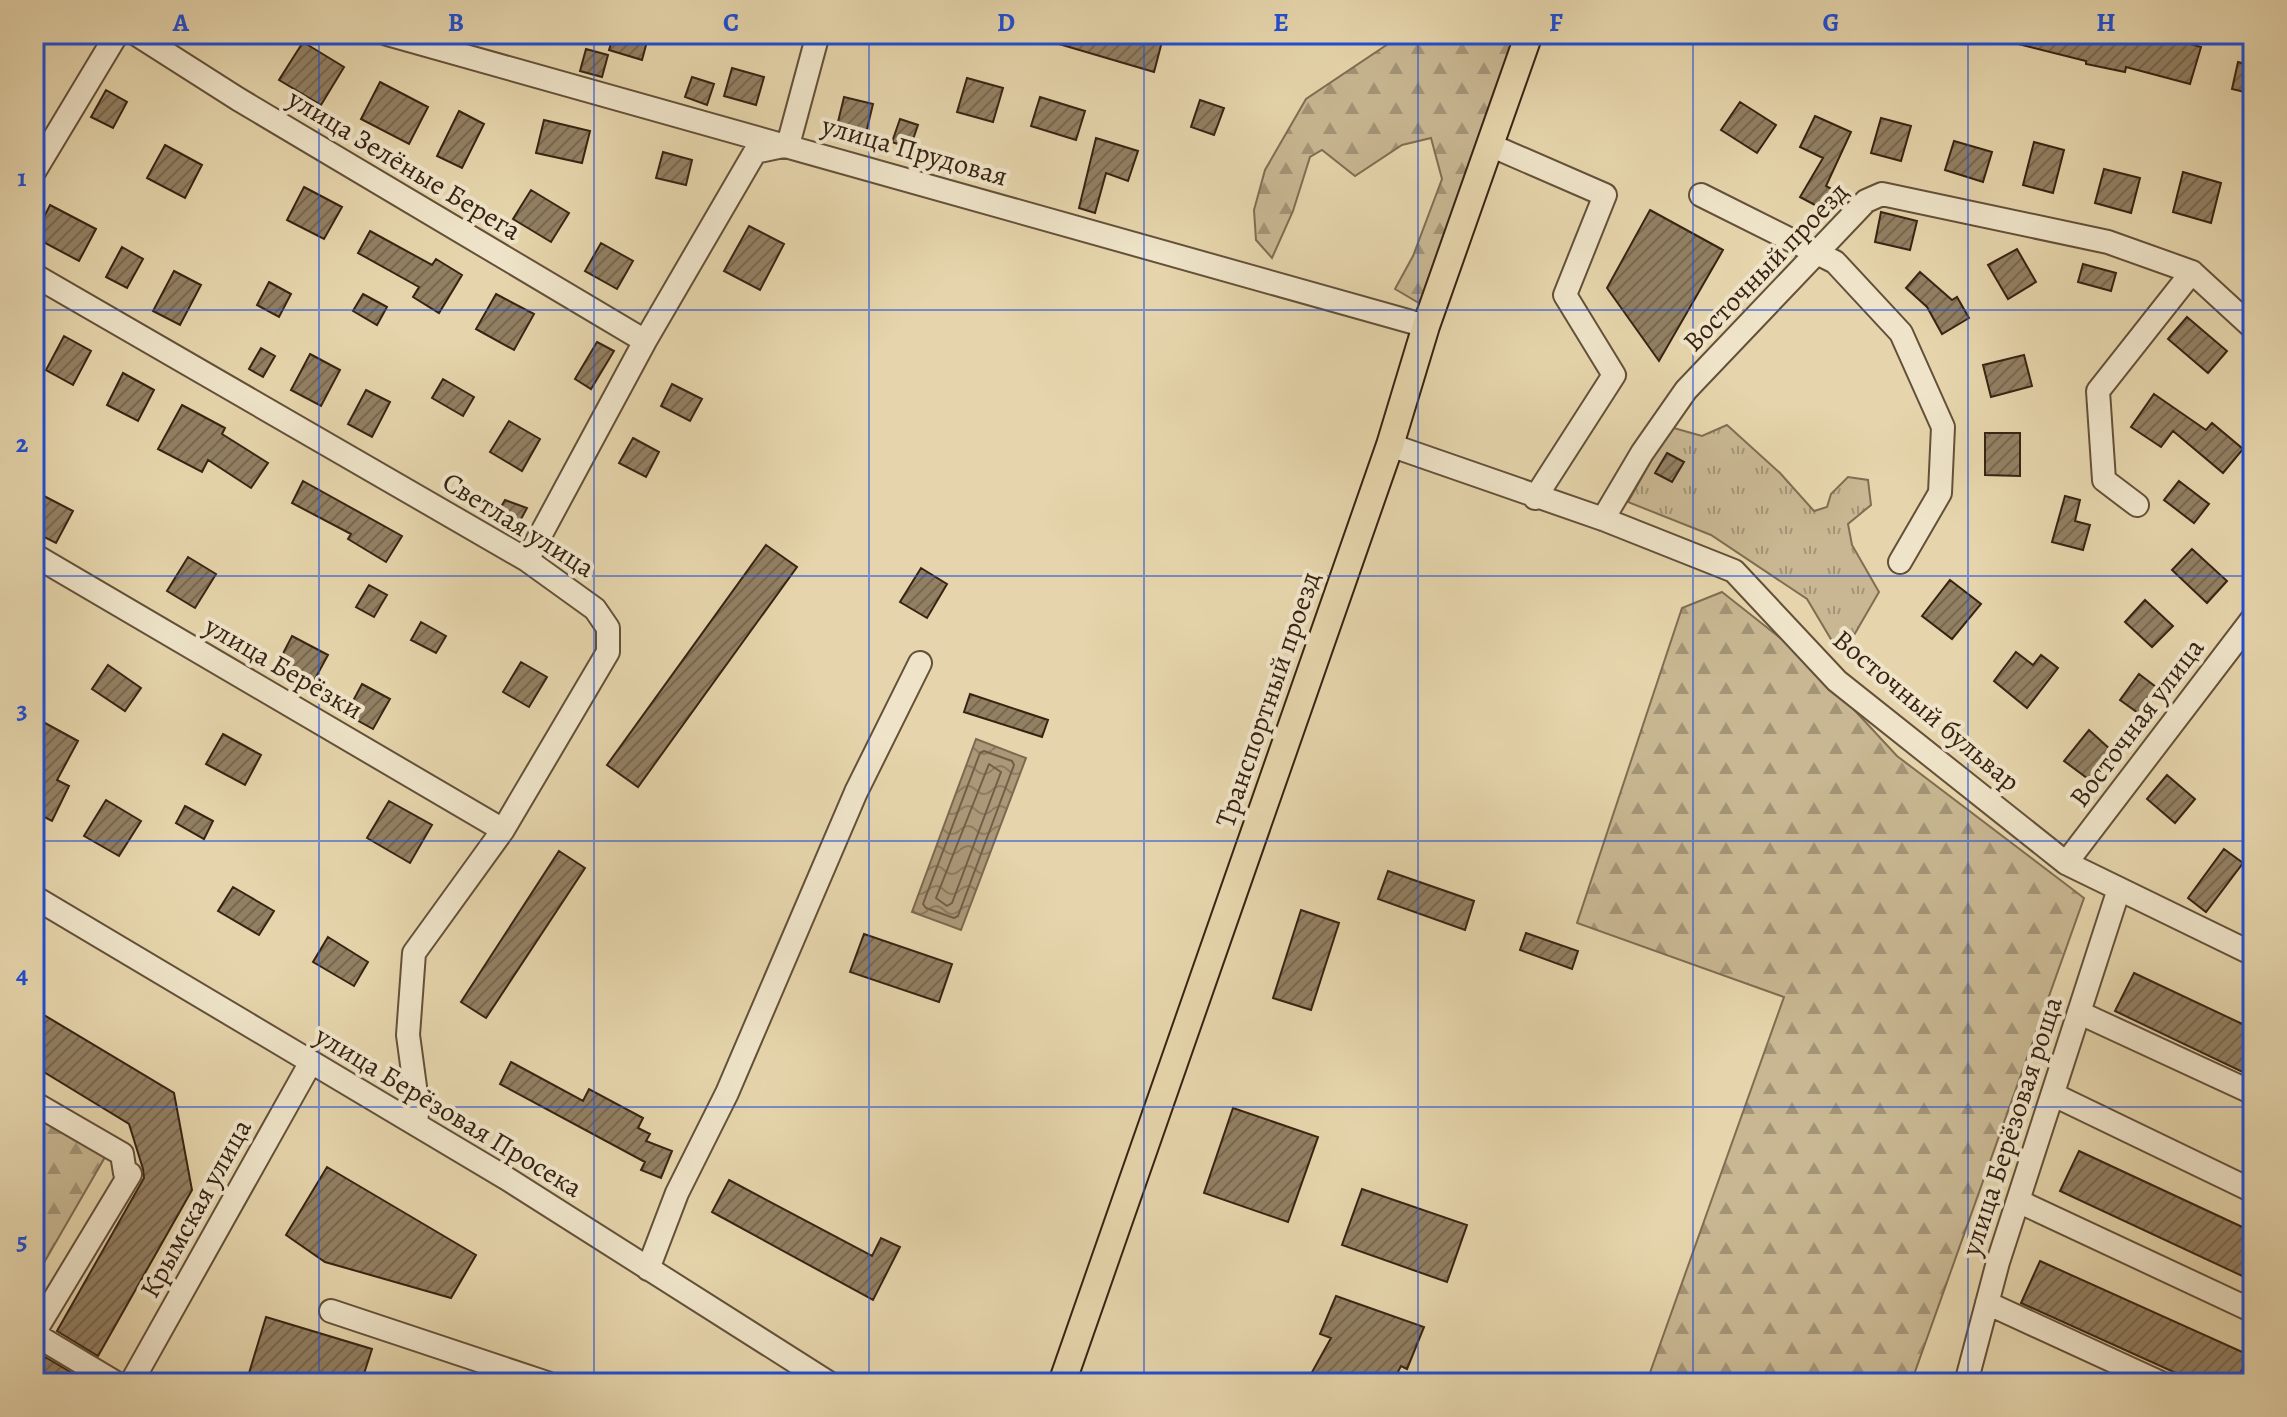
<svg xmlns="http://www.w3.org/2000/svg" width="2287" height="1417" font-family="Alegreya,serif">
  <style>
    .grass { fill: url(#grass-tufts); stroke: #806d52; stroke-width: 2 }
    .forest { fill: url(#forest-firs); stroke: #806d52; stroke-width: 2 }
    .water { fill: url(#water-waves); stroke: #7d6950; stroke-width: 2 }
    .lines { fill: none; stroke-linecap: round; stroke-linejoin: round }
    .shore { stroke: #725e46; stroke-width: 2 }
    .building { fill: url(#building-hatch); stroke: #382313; stroke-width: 2 }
    .minor-casing { stroke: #645039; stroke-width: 26 }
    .major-casing { stroke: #382313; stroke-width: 30 }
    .minor { stroke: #efe4c9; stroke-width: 22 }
    .major { stroke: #e6d5ac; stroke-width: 26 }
    .grid { fill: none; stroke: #1d4ed8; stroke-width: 2; stroke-opacity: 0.55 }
    .labels { text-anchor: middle; stroke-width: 8; stroke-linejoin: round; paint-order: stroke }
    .street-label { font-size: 28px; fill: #382313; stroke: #efe4c9 }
    .neatline { fill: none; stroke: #1d4ed8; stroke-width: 3 }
    .grid-label { font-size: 26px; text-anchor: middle; font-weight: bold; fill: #1d4ed8 }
  </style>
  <defs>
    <pattern id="grass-tufts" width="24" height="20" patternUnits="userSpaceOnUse" patternTransform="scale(2)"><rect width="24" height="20" fill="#c8b792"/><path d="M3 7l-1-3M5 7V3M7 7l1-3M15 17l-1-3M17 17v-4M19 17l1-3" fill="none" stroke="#a39476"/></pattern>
    <pattern id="forest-firs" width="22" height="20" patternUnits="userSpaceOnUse" patternTransform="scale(2)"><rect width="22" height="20" fill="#c8b792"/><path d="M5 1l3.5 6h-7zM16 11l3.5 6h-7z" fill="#a39476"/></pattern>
    <pattern id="water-waves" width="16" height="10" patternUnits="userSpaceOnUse" patternTransform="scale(2)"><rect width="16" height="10" fill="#ab9878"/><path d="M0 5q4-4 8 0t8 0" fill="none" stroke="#8c7c61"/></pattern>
    <pattern id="building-hatch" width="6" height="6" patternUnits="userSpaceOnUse" patternTransform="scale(2)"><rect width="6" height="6" fill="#928063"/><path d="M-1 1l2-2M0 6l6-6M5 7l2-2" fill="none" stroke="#786850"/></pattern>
  </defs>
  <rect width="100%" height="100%" fill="#e6d5ac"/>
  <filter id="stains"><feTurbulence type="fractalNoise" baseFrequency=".0025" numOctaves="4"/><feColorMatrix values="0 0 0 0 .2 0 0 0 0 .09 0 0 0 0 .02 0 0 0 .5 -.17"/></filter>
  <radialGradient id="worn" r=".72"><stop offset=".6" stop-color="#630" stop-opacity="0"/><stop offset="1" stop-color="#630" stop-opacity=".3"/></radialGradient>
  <path class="grass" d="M1727,425l53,48 34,38 13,-4 4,-13 17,-17 20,3 3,25 -23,19 4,21 27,47 -29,50 -12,9 -31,-52 -96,-64 -83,-33 42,-75 32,9z"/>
  <path class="forest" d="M1403,34h114l-85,244 -13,25 -24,-14 18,-33 29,-77 -11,-41 -29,7 -47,31 -33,-26 -12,7 -17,54 -21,47 -16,-18 -2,-30 11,-40 41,-71z
    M1722,592l85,67 90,97 187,142 -173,485h-294l13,-8 17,6 137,-384 -207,-74 105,-315z
    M34,1115l71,42 -71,123z"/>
  <path class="water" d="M976,739l50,19 -65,172 -49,-18z"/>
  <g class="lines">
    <path class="shore" d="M984,751l28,10 2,4 -56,151 -4,2 -28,-10 -3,-4 57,-151z
      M989,764l12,8 -49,131 -5,3 -11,-8z"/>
  </g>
  <path class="building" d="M614,34h35l-7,26 -33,-10z
    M1043,34h121l-10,38 -112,-33z
    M2002,34h118l39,8 2,-6 40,11 -11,37 -64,-17 -1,5 -39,-8v-3l-84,-21z
    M303,42l41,25 -23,38 -42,-25z
    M586,49l22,6 -6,22 -22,-6z
    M2238,62l15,4v28l-21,-5z
    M732,68l32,9 -8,28 -32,-9z
    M692,77l22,7 -7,21 -22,-8z
    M967,78l36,10 -10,34 -36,-10z
    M380,82l48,25 -19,37 -48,-25z
    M106,90l21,12 -14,26 -22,-11z
    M844,97l29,7 -7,29 -29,-7z
    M1040,97l45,14 -9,29 -45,-14z
    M1200,100l24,8 -10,27 -23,-8z
    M1740,102l36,23 -19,28 -36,-23z
    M459,111l25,13 -22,44 -25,-12z
    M1815,116l36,16 -25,54 11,6 -11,19 -26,-14 23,-39 -23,-11z
    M1881,118l30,8 -10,35 -30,-8z
    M900,119l18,6 -8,23 -18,-6z
    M544,120l46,11 -8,32 -46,-10z
    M1096,138l42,13 -10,30 -22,-8 -11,40 -16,-5z
    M1954,141l38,11 -9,30 -38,-12z
    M2034,142l30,8 -11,43 -30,-8z
    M165,145l37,20 -17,33 -38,-20z
    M663,152l29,8 -6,25 -30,-7z
    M2104,169l36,9 -9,35 -36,-10z
    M2183,172l38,11 -10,40 -38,-11z
    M304,187l38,20 -18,32 -37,-19z
    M531,190l38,23 -18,29 -38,-23z
    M50,205l46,24 -17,32 -45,-24z
    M1650,210l73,40 -64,111 -52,-73z
    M1881,212l36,9 -7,29 -35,-8z
    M749,226l35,18 -24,46 -36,-19z
    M370,231l62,34 4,-6 26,16 -23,38 -26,-16 6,-10 -61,-34z
    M601,243l32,18 -16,28 -32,-18z
    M122,247l21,12 -16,29 -21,-11z
    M2017,249l19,33 -28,17 -20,-34z
    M2083,264l33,9 -5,18 -33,-9z
    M174,271l27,14 -21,40 -27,-14z
    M1920,272l32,28 5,-3 12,21 -27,16 -15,-27 -21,-19z
    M269,282l22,12 -12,23 -22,-12z
    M363,294l24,13 -10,18 -24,-14z
    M496,294l38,20 -20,36 -38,-21z
    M2187,317l40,34 -19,22 -40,-34z
    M64,336l27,15 -18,34 -27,-15z
    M597,342l17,9 -23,38 -16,-10z
    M261,348l14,8 -12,21 -14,-8z
    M310,354l30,16 -19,36 -30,-16z
    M2024,355l8,31 -41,11 -8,-32z
    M123,373l31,17 -16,31 -31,-16z
    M443,379l31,18 -11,19 -31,-18z
    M672,384l30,15 -12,22 -29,-15z
    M366,390l24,12 -18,35 -24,-13z
    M2154,394l52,36 6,-7 31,26 -20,24 -50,-42 -12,16 -30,-20z
    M182,405l43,23 -3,6 46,29 -17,25 -43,-28 -6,12 -44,-23z
    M509,421l31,18 -18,32 -32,-19z
    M1985,433h35v43l-35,-1z
    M633,438l26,14 -13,25 -27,-14z
    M1667,453l17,9 -12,20 -17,-9z
    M303,481l99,55 -16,26 -38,-23 3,-5 -59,-31z
    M2179,481l30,23 -15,19 -30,-23z
    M42,495l31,16 -17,32 -22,-11v-22z
    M2065,496l15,4 -5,21 15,4 -7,25 -31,-8z
    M505,500l22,8 -13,24 -21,-11z
    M766,545l31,22 -159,220 -31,-22z
    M2192,549l35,32 -20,22 -35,-33z
    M188,557l28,17 -21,34 -28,-17z
    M921,568l26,16 -20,34 -27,-16z
    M1950,580l31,24 -29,35 -30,-23z
    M369,585l18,10 -13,22 -18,-10z
    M2145,600l28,26 -21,21 -27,-25z
    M421,622l25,14 -10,17 -25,-13z
    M292,636l36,19 -19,35 -35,-19z
    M2016,652l17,13 8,-10 17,13 -31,40 -33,-27z
    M521,662l26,15 -18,30 -26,-15z
    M108,665l33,23 -16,23 -33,-22z
    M2139,674l21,16 -19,25 -21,-15z
    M362,684l28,15 -17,30 -27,-15z
    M970,694l78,26 -6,17 -78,-25z
    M34,717l44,24 -21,39 12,6 -17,35 -18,-9z
    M2089,730l23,21 -21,30 -27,-20z
    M223,734l38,21 -16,30 -39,-21z
    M2167,775l28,24 -20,24 -28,-24z
    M106,800l35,21 -22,35 -35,-20z
    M389,801l43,24 -22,38 -43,-25z
    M185,806l28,15 -9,18 -28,-16z
    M2224,849l19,14 -37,49 -18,-14z
    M559,851l26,17 -99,150 -25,-16z
    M1388,871l86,30 -9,29 -87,-31z
    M233,887l41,24 -15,24 -41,-24z
    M1301,910l38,13 -28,87 -38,-12z
    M1526,933l52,18 -6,18 -52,-19z
    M864,934l88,30 -13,38 -89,-30z
    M328,937l40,25 -14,24 -41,-24z
    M2134,973l119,56v48l-138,-66z
    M34,1009l140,84 18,97 -94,166 -41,-25 87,-153 -1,-9 -14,-45 -95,-58z
    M511,1062l72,39 6,-12 54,29 -5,10 12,6 -4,7 26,10 -11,27 -20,-8 4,-8 -145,-78z
    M1233,1108l85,29 -30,85 -84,-29z
    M2079,1151l174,81v49l-193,-90z
    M327,1167l149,88 -25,43 -126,-36 -39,-27z
    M729,1180l143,76 9,-18 19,9 -27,53 -161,-88z
    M1362,1189l105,36 -20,57 -105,-37z
    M2040,1261l209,94 -13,28h-38l-177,-80z
    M1336,1296l88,31 -17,42 -6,-3 -9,17h-86l25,-45 -11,-4z
    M266,1317l106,32 -11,34h-115z
    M45,1357l39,23 -2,3h-48v-9z"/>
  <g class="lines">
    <defs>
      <path id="minor" d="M136,34l102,65 407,242
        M387,34l1039,292
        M1490,145l115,50 -40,100 49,80 -79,123
        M34,172l83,-138
        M1701,195l134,67 66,71 42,94 -3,66 -40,69
        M34,275l493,285 68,49 13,19v24l-105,178 -89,123 -6,82 10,74 -3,15
        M1390,445l213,74 131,52 103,110 229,182 187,91
        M2137,505l-33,-25 -6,-89 94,-119
        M1603,519l39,-66 44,-63 180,-189 16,-7 226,48 84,30 61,56
        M34,555l469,275
        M527,560l118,-219 110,-189 33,-7 30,-111
        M2066,863l187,-245
        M34,897l472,281 323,205
        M2080,1013l173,80
        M2054,1095l199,96
        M34,1103l88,51 3,19 5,1 -96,159
        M2018,1201l235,110
        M648,1269l29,-76 50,-100 129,-301 64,-129
        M1987,1303l174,80
        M331,1311l216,72
        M34,1334l82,49
        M131,1383l180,-321
        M1966,1383l32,-121 121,-373"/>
      <path id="major" d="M1062,1383l328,-938 36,-119 103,-292"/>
    </defs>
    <use href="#minor" class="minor-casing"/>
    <use href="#major" class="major-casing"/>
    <use href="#minor" class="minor"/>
    <use href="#major" class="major"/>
  </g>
  <path class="grid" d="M319,34v1349M594,34v1349M869,34v1349M1144,34v1349M1418,34v1349M1693,34v1349M1968,34v1349M34,310h2219M34,576h2219M34,841h2219M34,1107h2219"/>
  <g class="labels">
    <g class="street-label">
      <text transform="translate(915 150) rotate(16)" y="10">улица Прудовая</text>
      <text transform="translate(405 164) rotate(31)" y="10">улица Зелёные Берега</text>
      <text transform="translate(1765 266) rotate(-46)" y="10">Восточный проезд</text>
      <text transform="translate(519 524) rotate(32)" y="10">Светлая улица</text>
      <text transform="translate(284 667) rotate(30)" y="10">улица Берёзки</text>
      <text transform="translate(1267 699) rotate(-71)" y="10">Транспортный проезд</text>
      <text transform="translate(1927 710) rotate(40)" y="10">Восточный бульвар</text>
      <text transform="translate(2136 722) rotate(-53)" y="10">Восточная улица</text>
      <text transform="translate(449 1111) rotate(31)" y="10">улица Берёзовая Просека</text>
      <text transform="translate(2011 1126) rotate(-72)" y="10">улица Берёзовая роща</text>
      <text transform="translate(195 1208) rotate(-61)" y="10">Крымская улица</text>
    </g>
  </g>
  <rect width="2287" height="1417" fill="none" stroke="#e6d5ac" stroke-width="88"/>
  <rect x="44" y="44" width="2199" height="1329" class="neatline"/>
  <g class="grid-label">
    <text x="181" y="31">A</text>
    <text x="456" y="31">B</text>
    <text x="731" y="31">C</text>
    <text x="1006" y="31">D</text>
    <text x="1281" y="31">E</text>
    <text x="1556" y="31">F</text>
    <text x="1831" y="31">G</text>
    <text x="2106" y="31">H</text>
    <text x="22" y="186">1</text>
    <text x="22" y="452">2</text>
    <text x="22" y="718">3</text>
    <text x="22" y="983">4</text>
    <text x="22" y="1249">5</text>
  </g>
  <rect width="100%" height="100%" filter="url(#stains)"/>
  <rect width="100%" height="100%" fill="url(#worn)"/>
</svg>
